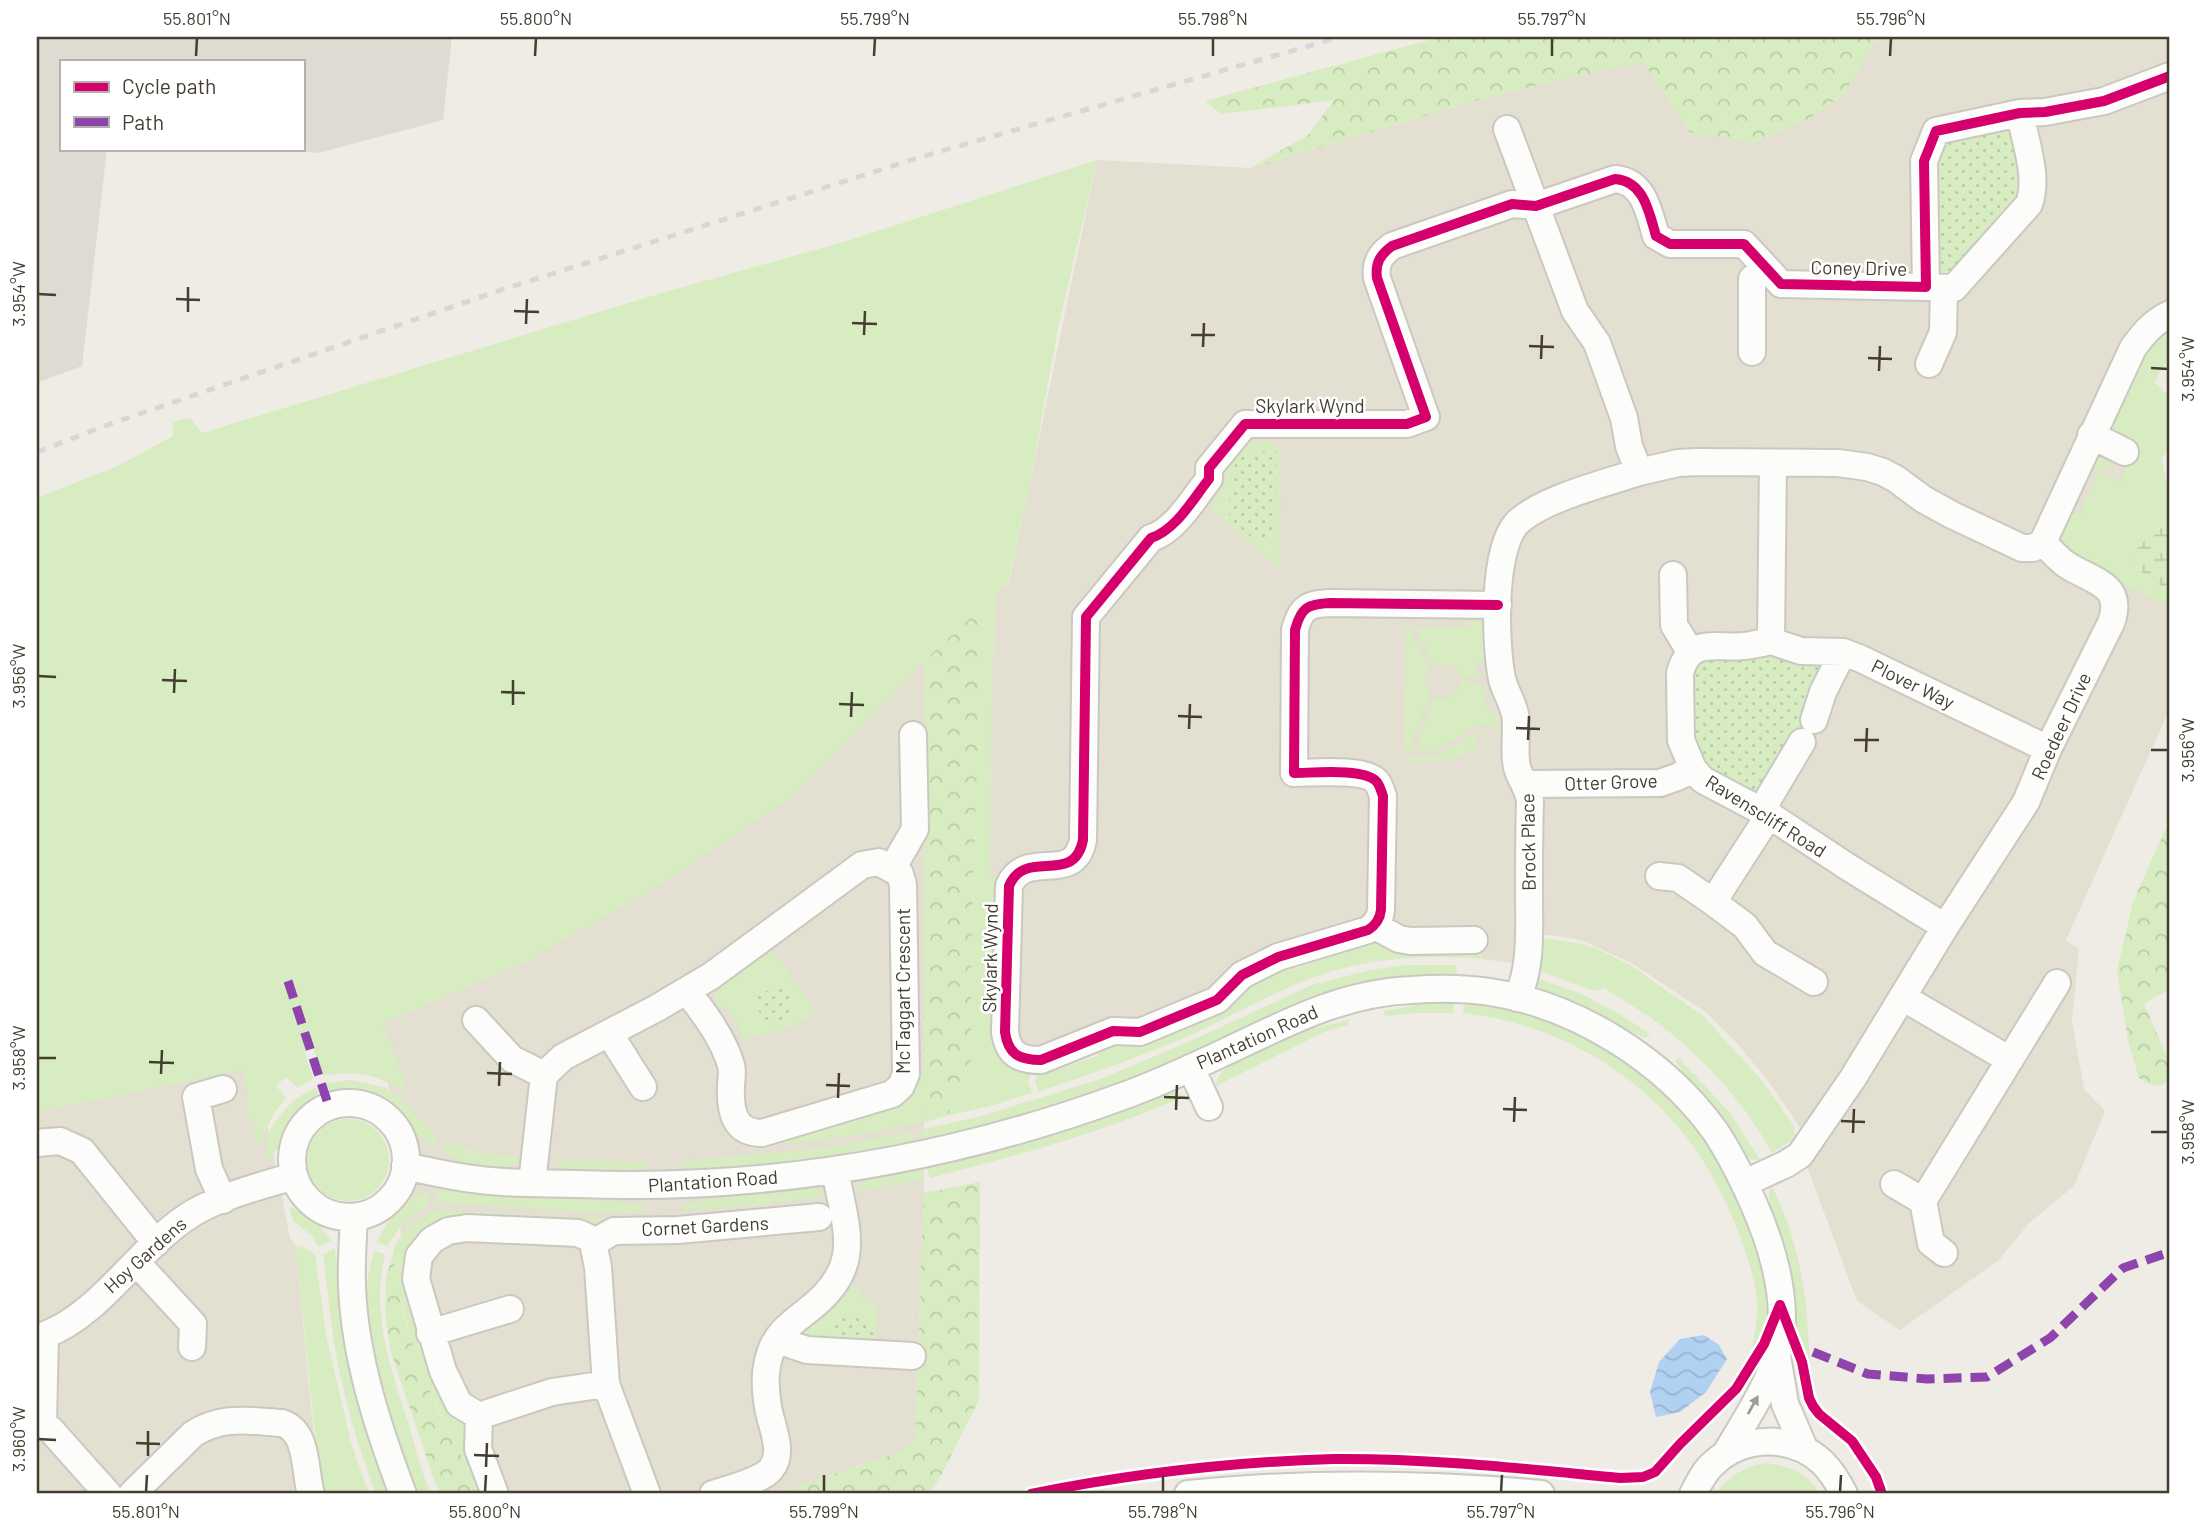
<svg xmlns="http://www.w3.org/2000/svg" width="2207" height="1531" font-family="Barlow,sans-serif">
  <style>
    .residential { fill: #e3dfd1 }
    .industrial { fill: #dedbd2 }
    .green { fill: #d7ecc1 }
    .forest { fill: url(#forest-crowns) }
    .wetland { fill: url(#wetland-marsh) }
    .park { fill: url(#park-dots) }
    .water { fill: url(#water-waves) }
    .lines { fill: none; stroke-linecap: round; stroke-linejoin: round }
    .minor-casing { stroke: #cac8c0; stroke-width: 30 }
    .minor { stroke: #fcfcfb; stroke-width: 26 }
    .rail { stroke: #d7d7d6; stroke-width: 5; stroke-dasharray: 9 9; stroke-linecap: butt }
    .quiet { stroke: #8e44ad; stroke-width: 9; stroke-dasharray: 18 9; stroke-linecap: butt }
    .cycleway-casing { stroke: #fff; stroke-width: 15 }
    .cycleway { stroke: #d6006c; stroke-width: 10 }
    .oneway { fill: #a09d96 }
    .ticks { fill: none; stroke: #443e31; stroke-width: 2.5 }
    .labels { text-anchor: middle; stroke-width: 5; stroke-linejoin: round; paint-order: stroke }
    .street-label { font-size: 19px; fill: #443e31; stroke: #fff }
    .neatline { fill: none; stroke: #443e31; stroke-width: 2.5 }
    .ticks-label { font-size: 18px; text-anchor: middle; fill: #443e31 }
  </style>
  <defs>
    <pattern id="forest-crowns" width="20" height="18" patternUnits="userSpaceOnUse" patternTransform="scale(1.75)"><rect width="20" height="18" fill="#d7ecc1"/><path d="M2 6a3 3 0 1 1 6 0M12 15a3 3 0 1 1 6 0" fill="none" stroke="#bacba6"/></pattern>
    <pattern id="wetland-marsh" width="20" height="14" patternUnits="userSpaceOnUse" patternTransform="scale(1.75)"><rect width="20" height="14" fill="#d7ecc1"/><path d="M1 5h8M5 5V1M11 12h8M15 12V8" fill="none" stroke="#bacba6"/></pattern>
    <pattern id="park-dots" width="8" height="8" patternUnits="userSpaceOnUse" patternTransform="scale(1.75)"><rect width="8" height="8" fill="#d7ecc1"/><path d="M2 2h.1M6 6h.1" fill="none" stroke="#bacba6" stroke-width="1.8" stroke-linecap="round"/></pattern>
    <pattern id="water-waves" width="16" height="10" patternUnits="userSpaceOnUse" patternTransform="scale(1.75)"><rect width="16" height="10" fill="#b0d1f1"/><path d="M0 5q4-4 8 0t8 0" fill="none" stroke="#99b4cf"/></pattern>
  </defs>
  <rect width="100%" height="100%" fill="#eeece4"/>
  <path class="residential" d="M1892,37h278v318l-16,27 16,16v51l-9,8 9,42v16l-36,37 31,37 5,3v116l-104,232 13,9 -7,72 12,68 21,22 -31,75 -45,37 -30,37 -99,70 -43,-29 -55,-148 8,-13 -11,-14 -30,-44 -34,-41 -28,-28 -74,-49 -49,-23 -27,-5 -28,-3 -3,32 -44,-6 -1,-9 -114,-20 -150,70 -194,58 -33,-183 1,-168 5,-113 13,-12 88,-422 153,8 248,-74 145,-33 21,31 90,51 56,-25 34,-24 30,-51z
    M925,660l-1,533 -9,245 -11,12 -13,5 -117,39h-287l-82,-212 -22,-259 146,-63 265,-165z
    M256,1066l34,172 6,7 18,194 8,55h-285v-382z"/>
  <path class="industrial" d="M37,37h415l-9,83 -125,33 -32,-4h17v-88h-242v88h46l-25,217 -45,17z"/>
  <path class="green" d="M1097,160l-38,164 -31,168 -20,90 -12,12 -5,113 -1,168 11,5 -4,104 36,87 -5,10 4,12 -46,14 -36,8 -4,-26 25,-12 1,-159 9,-310 -56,52 -131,135 -133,89 -132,76 -146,63 26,71c-29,-18 -51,-25 -86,-18l-10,-28 -9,3 9,28 -15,9 -12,-11 -10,9 10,12 -12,15 -15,30 -5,-1 1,-23 -7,-1v-28l-6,-20 -205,42v-614l81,-32 55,-30v-14l17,-4 12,15 460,-140 185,-52z
    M2170,331v24l-16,27 16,16v51l-9,8 9,42v16l-36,37 31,37 5,3v15l-72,-34 -1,-7c-13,-6 -29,-12 -37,-25l10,-26 11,-3 17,-38 -7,-17 18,4 -6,14 17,7 17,-39 -24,-14v-4l36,-75 6,-8z
    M1249,441l22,1 10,8 -2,118 -70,-61 16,-21v-14z
    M1474,619l8,5 2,5 1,28 -9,11 2,10 -18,-1c-4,-12 -15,-16 -26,-11l-20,-39 51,1z
    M1406,627h2l22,41c-7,8 -7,18 0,26l-20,56h-5z
    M1460,681l19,2 10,27 10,6 1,11 -22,-2 -45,26 -18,-1 18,-53c14,6 25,-1 27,-16z
    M1477,732v18c-10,0 -17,7 -27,9 -14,4 -28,2 -42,2l-4,-5 29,1z
    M1541,938l42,6 15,5 32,16 73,51 57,62 34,48 1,12 -23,15c-28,-53 -74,-101 -122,-136 -15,-10 -31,-19 -46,-29l-10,3 -56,-21z
    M1365,940l116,9 1,10c-60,-5 -122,-1 -178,22 -38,15 -74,36 -111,53 -50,22 -103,40 -155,58l-3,-11 4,-9 5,2 53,-18 11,-16 177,-77 11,5 49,-16 7,-10z
    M771,950l45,61c-13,16 -53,23 -74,29l-2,-11 -12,-21 -11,-3 -3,-9 1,-4z
    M1405,965h52l-1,12 -198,47 -145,64 -83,27 -107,27 -3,-12 62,-14 118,-37 84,-35 128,-59 58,-15z
    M1534,977l48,17 39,21 29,19 -5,4 -100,-45 -7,-6z
    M1443,1000l11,1 -1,12h-38l-30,3 -1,-5z
    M1464,1001c42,5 85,15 122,35 37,21 72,48 100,80 35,40 95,156 80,209 -3,12 -10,23 -16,34 3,-19 9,-39 7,-58 -3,-26 -12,-53 -22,-77 -45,-118 -147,-196 -272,-211z
    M1348,1020v5l-24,7 -108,54 2,-9 10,-12 61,-30z
    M1679,1058l51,55 30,47 -9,-1 -13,-11 -63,-87z
    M924,1069v53l-60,12 -119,15 48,-12 109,-37 13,-11z
    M350,1080l34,7 12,8 42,40 -5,11c-41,-26 -45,-59 -102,-51l-5,-12z
    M317,1087l3,11c-27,15 -32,36 -49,60h-3c-1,-6 -3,-12 -2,-17 7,-24 29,-45 51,-54z
    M1175,1092l11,4c-83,36 -169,60 -256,82l-4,-12 240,-73z
    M307 1160a41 41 0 1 1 82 0a41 41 0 1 1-82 0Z
    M912,1132l3,13 -54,10 -123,16 -57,-5 1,-5 142,-13z
    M447,1141l26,10 49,7c-23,21 -60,7 -83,-9z
    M552,1161l94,1v6l-60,6 -20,-2z
    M920,1168l3,11 -66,13 2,-6 16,-10z
    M1772,1186c7,16 15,33 20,51 13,42 17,86 17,129l-13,-41 -3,-26 -23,-89 -1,-18z
    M804,1187l11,1 12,8 -76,10 -68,4 -1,-5 56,-11z
    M435,1190l145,7 64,9v6h-61l-144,-10z
    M426,1192l4,13c-20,9 -31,21 -42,41l-11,-4c10,-23 25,-41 49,-50z
    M291,1207l25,14 15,20 -12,6 -8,-12 -18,-14 -3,-10z
    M436,1210l189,10 -20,8 -191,16 57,181 13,69c-26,-41 -47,-85 -65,-130 -7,-18 -11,-38 -16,-57 -4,-16 -12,-35 -10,-52 2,-21 26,-38 43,-45z
    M296,1245l9,2 10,8 11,80 25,108 18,51h-47l-2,-8z
    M334,1248l3,12 2,32 12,71 18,71 20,60h-13c-19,-51 -35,-104 -43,-158 -4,-27 -6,-54 -10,-81z
    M374,1251l11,3c-14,60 5,112 23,168 7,24 13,49 23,72h-15l-23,-55 -21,-88 -6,-43 1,-27z
    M847,1282l14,10v3l8,7 9,2 -2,44 -73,-11 -1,-9 10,-10 11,1 24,-23 -2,-10z
    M1764,1463c24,2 44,9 56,31h-104c13,-18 26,-26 48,-31z"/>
  <path class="forest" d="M1440,37h450l-16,6 -30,51 -34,24 -56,25 -65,-11 -46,-70 -145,32 -248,74 58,-33 26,-35 -113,14 -16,-13z
    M982,607l-10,311 -1,160 -25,11 4,26 -26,7 1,-462z
    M2170,819v177l-4,-5 -22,13 26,60v16c-11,9 -19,6 -31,-2l-11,-38 -11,-69 16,-69z
    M980,1182l-1,218 -40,79 -11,15h-154l117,-39 13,-5 11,-12 9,-245z
    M393,1254c8,81 47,172 91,240h-43l-6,-12 -44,-129 -6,-41 1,-34z"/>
  <path class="wetland" d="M2170,515v77l-38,-27 2,-13z"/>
  <path class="park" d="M2020,113l13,67 -79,108 -28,-1 10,-156z
    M1277,451l-1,86h-25l-22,-19 1,-47 14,-18z
    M1743,646l87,17 -34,75 -42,69 -61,-38 -11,-104z
    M782,984l15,30 -30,13 -15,-29z
    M860,1312l17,17 -2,17 -40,-3v-24z"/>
  <path class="water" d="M1704,1335l15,10 8,14 -21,33 -26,20 -24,5 -6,-25 9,-30 21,-23z"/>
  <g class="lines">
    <defs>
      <path id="minor" d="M1507,129l68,182 22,32 27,75 5,28 10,26c-33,11 -98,27 -122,51 -25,27 -22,121 -15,156 3,12 10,22 13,35 3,17 -2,36 2,53 3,13 11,19 13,34 -1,31 -1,63 -1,94 0,33 3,73 -12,103
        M1926,287l28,1 75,-84c10,-28 -4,-62 -9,-91
        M1752,352v-73l14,-11
        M1929,364l14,-32 1,-44
        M2091,435l34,17
        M1639,472l39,-9 19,-1 141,1 29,4 16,5 13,7 27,20 29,16 70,33h11l10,-6 90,-194c11,-15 20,-26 37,-34
        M1673,575l1,50 17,28
        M1498,605l-168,-2c-22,1 -29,4 -35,27l-1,143c19,0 69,-5 82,8 4,4 5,10 7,15l-2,114c-1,9 -5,15 -13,20l-90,27 -36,18 -25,25 -77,32 -27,-1 -72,29c-22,0 -33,-6 -36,-28l4,-146c16,-39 65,1 74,-46l3,-223 65,-79c25,-8 42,-39 58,-59v-11l36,-44h162l19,-7 -49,-139c-2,-15 3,-23 15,-32l120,-42 24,2 79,-27c29,2 34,33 41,57l14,8h74l37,40 145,3 -2,-126 12,-30 84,-18 25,-1 59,-11 66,-25
        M1771,641c-9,2 -18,4 -27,5 -29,3 -54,-10 -64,27l1,67 12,29 10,11 66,35 79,52 97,60
        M1771,641l30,10 42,1 16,6 189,91
        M1771,641l2,-178
        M1814,720l9,-28 20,-40
        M1527,784l133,-1 17,-6 16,-8
        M1761,811l41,-69
        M892,869l23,-40 -2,-94
        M1659,876l19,2 35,24 32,24 20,27 49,29
        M1713,902l56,-87
        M1375,926l24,13 11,2 64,-1
        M1902,997l108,63
        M476,1020l36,39 32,16
        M609,1033l34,54
        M1191,1068l18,39
        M292 1160a57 57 0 1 1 114 0a57 57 0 1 1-114 0Z
        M37,1143l23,-2 22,10 74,92
        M405,1166c28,6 57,13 86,15 29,3 58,2 87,3 188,7 372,-24 548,-89 33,-12 65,-27 97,-42 62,-29 118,-60 188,-63 26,-2 54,-2 79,2 86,13 174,68 225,139 15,22 26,45 37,69 19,42 34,89 29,136 -4,37 -36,85 -55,117
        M532,1183l12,-108 19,-18 94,-49 54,-32 151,-111 17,-3 21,12 3,11 3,189 -5,12 -9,8 -130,39c-28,0 -32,-22 -31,-46 0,-7 2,-15 0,-22 -8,-27 -27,-52 -44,-74
        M1745,1183l41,-19 14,-9 53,-77 92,-151 81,-125 22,-53 63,-126c14,-39 -18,-41 -44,-58 -9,-6 -17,-15 -24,-23
        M1894,1184l29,17 8,42 13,10
        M223,1200l-14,-31 -13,-72 27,-8
        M1923,1201l134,-218
        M354,1217c-1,23 -3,47 -2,70 3,71 26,141 51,207
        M593,1243l21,-12 64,-1 141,-13
        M136,1262l57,62 -1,23
        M430,1333l80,-24
        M777,1340l30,10 105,6
        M1777,1356l8,48 20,46
        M479,1416l-20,-12 -16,-33 -27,-92 3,-23 13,-16 16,-9 19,-3 111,5 9,4 6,6 5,24 8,117 41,110
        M479,1416l73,-24 54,-8
        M479,1416l-1,33 17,45
        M37,1423l6,1 7,5 58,65
        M43,1424l2,-89c58,-22 95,-90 148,-122 30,-18 68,-27 101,-37
        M132,1494l61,-60c29,-19 56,-13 89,-11 27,9 22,48 29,71
        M713,1494c15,-5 48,-13 58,-25 14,-17 0,-43 -3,-62 -3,-17 -4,-36 2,-53 5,-18 19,-29 33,-40 61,-45 45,-78 32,-143
        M1188,1494c117,-12 235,-11 353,0
        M1693,1494c6,-11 11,-23 21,-31 30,-28 79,-29 109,0 9,9 15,19 21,31"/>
    </defs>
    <use href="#minor" class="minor-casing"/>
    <use href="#minor" class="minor"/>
    <path class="rail" d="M37,452l73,-28 388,-133 426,-135 416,-119"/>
    <path class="quiet" d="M288,981l41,126
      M1813,1352l55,22 59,5 60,-2 63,-39 73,-70 47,-16"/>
    <defs>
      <path id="cycleway" d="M1498,605l-168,-2c-22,1 -29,4 -35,27l-1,143c19,0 69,-5 82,8 4,4 5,10 7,15l-2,114c-1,9 -5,15 -13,20l-90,27 -36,18 -25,25 -77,32 -27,-1 -72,29c-22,0 -33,-6 -36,-28l4,-146c16,-39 65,1 74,-46l3,-223 65,-79c25,-8 42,-39 58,-59v-11l36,-44h162l19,-7 -49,-139c-2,-15 3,-23 15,-32l120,-42 24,2 79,-27c29,2 34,33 41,57l14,8h74l37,40 145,3 -2,-126 12,-30 84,-18 25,-1 59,-11 66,-25
        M1780,1305l22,57 7,36 4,8 6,8 33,27 24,36 6,17
        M1031,1494c99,-20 200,-32 302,-35 96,-1 192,10 287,19l23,-1 12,-5 25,-28 56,-55 28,-45 16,-39"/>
    </defs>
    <use href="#cycleway" class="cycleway-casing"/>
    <use href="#cycleway" class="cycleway"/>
  </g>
  <defs><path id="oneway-solid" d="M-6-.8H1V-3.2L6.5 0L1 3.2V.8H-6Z" transform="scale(1.75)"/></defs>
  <use class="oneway" href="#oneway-solid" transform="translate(1753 1405) rotate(-61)"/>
  <path class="ticks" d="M196,56l1,-18M535,56l1,-18M874,56l1,-18M1213,56v-18M1552,56v-18M1890,56l1,-18M38,294l18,1M176,299l24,1M514,311l25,1M188,312v-25M852,323l25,1M526,324l1,-25M864,335l1,-24M1191,335h24M1529,346l25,1M1203,347l1,-24M1868,358l24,1M1541,359l1,-24M2151,368l17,1M1879,371l1,-25M38,676l18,1M162,680l25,1M501,692l24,1M174,693l1,-24M839,704l25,1M513,705v-25M1178,716l24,1M851,717l1,-25M1516,728l24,1M1189,729l1,-25M1528,740l1,-24M1854,740h25M2151,750h17M1866,752l1,-24M38,1058h18M149,1062l25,1M487,1073l25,1M161,1074l1,-24M826,1085l24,1M499,1086l1,-24M1164,1097l25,1M838,1098l1,-25M1503,1109l24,1M1176,1110l1,-25M1841,1121l24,1M1514,1122l1,-25M2151,1132h17M1853,1133l1,-24M38,1439l18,1M136,1443l24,1M474,1455l25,1M148,1456v-25M486,1467l1,-24M146,1492l1,-17M485,1492l1,-17M824,1492v-17M1163,1492v-17M1501,1492l1,-17M1840,1492l1,-17"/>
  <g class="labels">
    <g class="street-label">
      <text transform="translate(1859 268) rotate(1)" y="7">Coney Drive</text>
      <text x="1310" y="413">Skylark Wynd</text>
      <text transform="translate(1913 684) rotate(26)" y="7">Plover Way</text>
      <text transform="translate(2061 726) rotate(-65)" y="7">Roedeer Drive</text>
      <text transform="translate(1611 782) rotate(-2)" y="7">Otter Grove</text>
      <text transform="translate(1766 816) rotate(32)" y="7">Ravenscliff Road</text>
      <text transform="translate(1528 842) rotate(-91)" y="7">Brock Place</text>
      <text transform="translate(990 958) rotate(-89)" y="7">Skylark Wynd</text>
      <text transform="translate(903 991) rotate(-90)" y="7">McTaggart Crescent</text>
      <text transform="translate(1257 1037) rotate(-24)" y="7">Plantation Road</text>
      <text transform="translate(713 1181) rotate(-4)" y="7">Plantation Road</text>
      <text transform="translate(705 1226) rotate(-3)" y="7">Cornet Gardens</text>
      <text transform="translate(145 1255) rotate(-42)" y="7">Hoy Gardens</text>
    </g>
  </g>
  <rect width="2207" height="1531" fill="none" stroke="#ffffff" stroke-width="77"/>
  <rect x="60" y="60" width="245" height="91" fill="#ffffff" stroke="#b4b2ad" stroke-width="2"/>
  <rect x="74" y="82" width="35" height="10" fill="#d6006c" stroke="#b4b2ad" stroke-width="2"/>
  <text x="122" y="94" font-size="21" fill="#443e31">Cycle path</text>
  <rect x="74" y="117" width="35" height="10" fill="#8e44ad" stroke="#b4b2ad" stroke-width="2"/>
  <text x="122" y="130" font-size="21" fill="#443e31">Path</text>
  <rect x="38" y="38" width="2130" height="1454" class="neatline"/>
  <g class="ticks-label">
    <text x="197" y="25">55.801°N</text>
    <text x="536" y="25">55.800°N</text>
    <text x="875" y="25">55.799°N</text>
    <text x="1213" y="25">55.798°N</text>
    <text x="1552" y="25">55.797°N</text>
    <text x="1891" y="25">55.796°N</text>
    <text transform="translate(19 294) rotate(-90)" y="6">3.954°W</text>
    <text transform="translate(2188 369) rotate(-90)" y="6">3.954°W</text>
    <text transform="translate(19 676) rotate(-90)" y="6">3.956°W</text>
    <text transform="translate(2188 750) rotate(-90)" y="6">3.956°W</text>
    <text transform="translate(19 1058) rotate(-90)" y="6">3.958°W</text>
    <text transform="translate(2188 1132) rotate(-90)" y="6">3.958°W</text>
    <text transform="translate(19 1439) rotate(-90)" y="6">3.960°W</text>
    <text x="146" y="1518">55.801°N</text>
    <text x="485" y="1518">55.800°N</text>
    <text x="824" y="1518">55.799°N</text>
    <text x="1163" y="1518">55.798°N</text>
    <text x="1501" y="1518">55.797°N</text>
    <text x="1840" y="1518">55.796°N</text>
  </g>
</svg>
